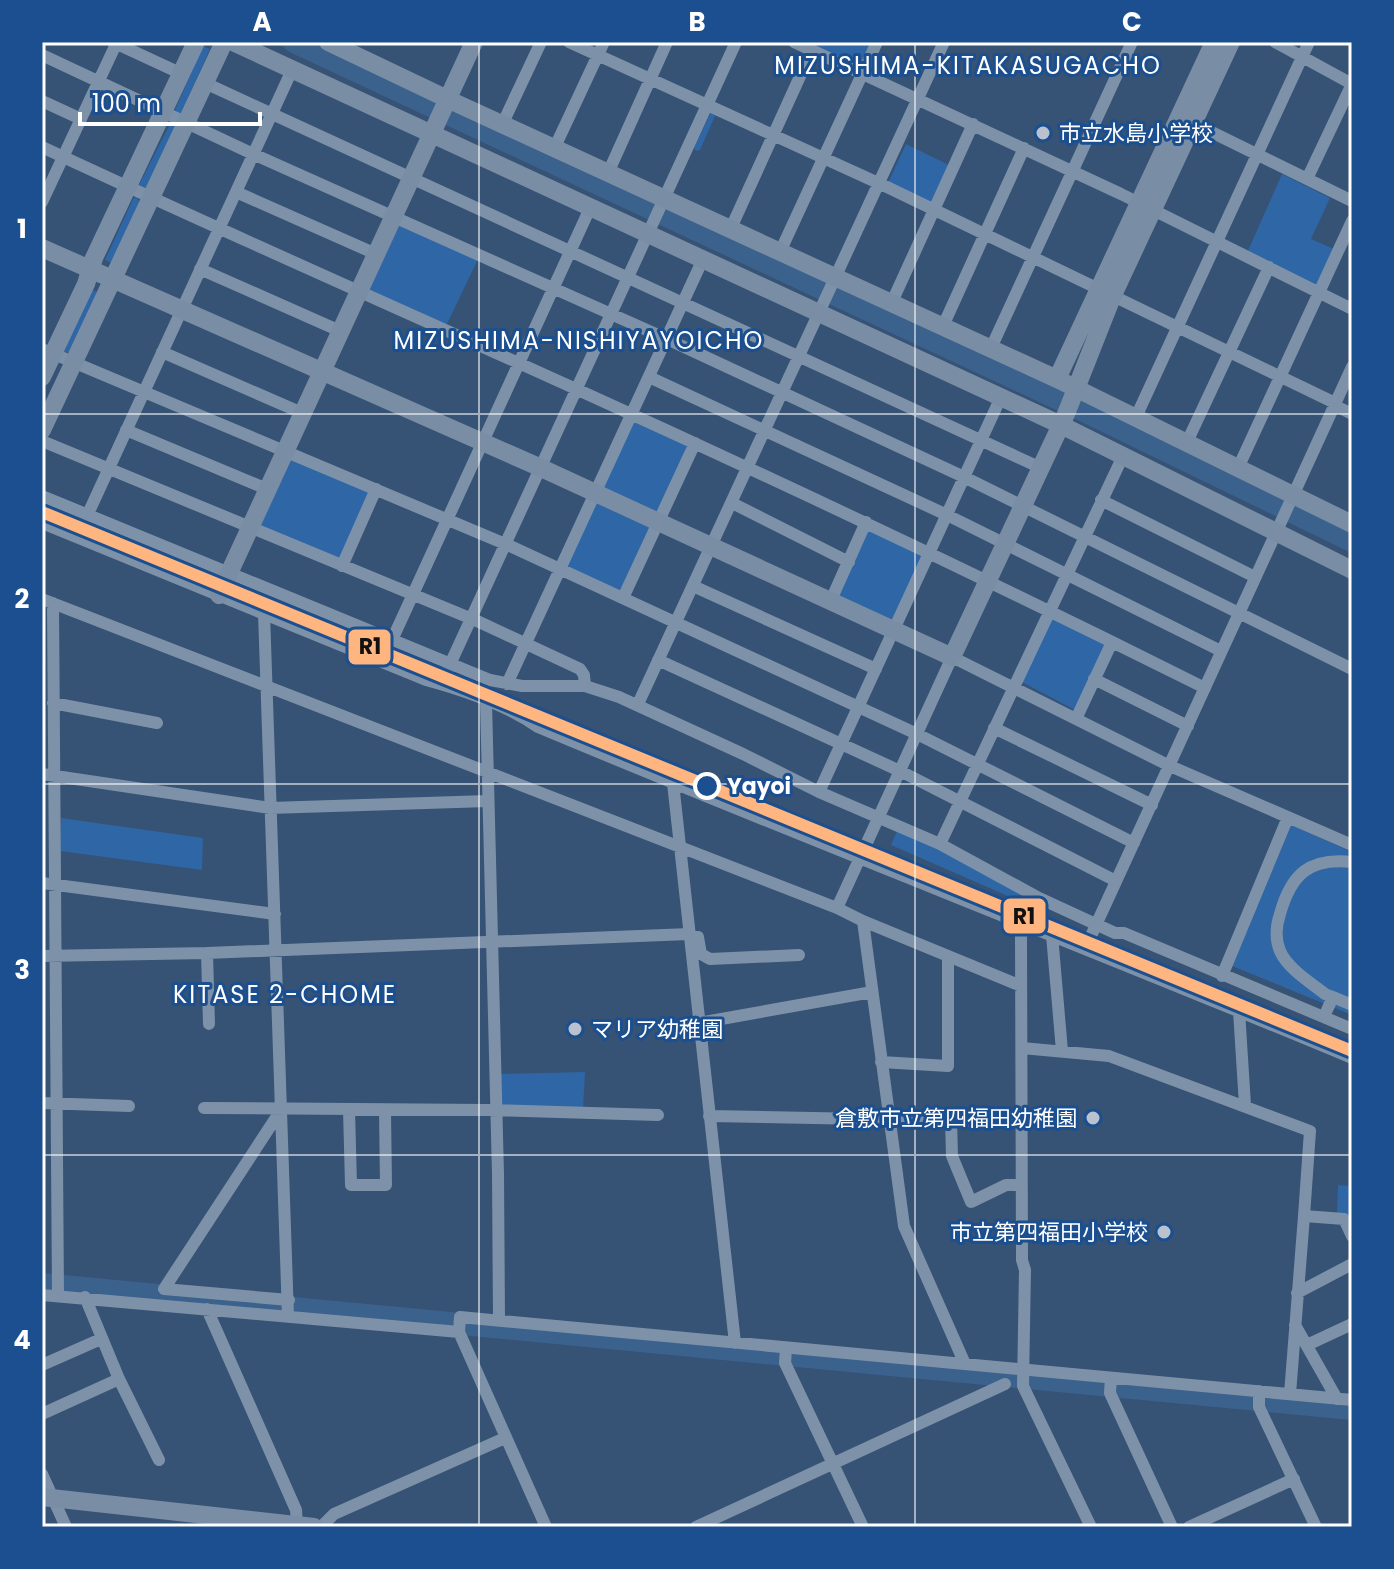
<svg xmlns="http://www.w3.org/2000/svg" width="1394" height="1569" font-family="Poppins,'Noto Sans JP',sans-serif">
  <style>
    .green { fill: #2f66a5 }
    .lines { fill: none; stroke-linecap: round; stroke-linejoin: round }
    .stream { stroke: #3b618d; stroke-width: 4 }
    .river { stroke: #3b618d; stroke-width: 22 }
    .street { stroke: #7d92a8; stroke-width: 12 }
    .secondary { stroke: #798da4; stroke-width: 18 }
    .rail-1-casing { stroke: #1b4f8f; stroke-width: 18 }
    .rail-1 { stroke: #ffb580; stroke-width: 12 }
    .grid { fill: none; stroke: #fff; stroke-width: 2; stroke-opacity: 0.55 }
    .poi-dot { fill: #b9c2ce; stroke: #1b4f8f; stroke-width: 3 }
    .stop-dot { fill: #1b4f8f; stroke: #fff; stroke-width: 4 }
    .labels { text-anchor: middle; stroke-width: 6; stroke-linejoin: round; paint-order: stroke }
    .poi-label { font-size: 22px; fill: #fff; stroke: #1b4f8f; text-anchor: start }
    .stop-label { font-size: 22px; font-weight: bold; fill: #fff; stroke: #1b4f8f; text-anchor: start }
    .neighbourhood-label { font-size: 24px; letter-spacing: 2px; fill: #fff; stroke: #1b4f8f }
    .line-badge { stroke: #1b4f8f; stroke-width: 3 }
    .pale-badge-label { font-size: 22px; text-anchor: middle; font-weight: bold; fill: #111 }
    .neatline { fill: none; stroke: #fff; stroke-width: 3 }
    .grid-label { font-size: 26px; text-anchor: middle; font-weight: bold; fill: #fff }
  </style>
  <rect width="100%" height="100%" fill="#365274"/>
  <path class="green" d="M803,42h71l-12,27z
    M203,46l7,3 -29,64 -3,1 -3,-4z
    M711,112l4,4 -15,34 -4,1 -2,-3z
    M172,120l4,5 -31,66 -7,-4z
    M906,144l45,22 -18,39 -45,-22z
    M1282,174l48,24 -19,41 23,10 -18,37 -69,-33z
    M136,197l4,5 -28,61 -7,-3 28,-61z
    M400,222l78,37 -32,67 -78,-36z
    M91,289l6,3 -28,60 -6,1z
    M634,421l55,25 -31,67 -56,-26z
    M290,458l82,35 -33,66 -80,-34z
    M595,502l56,25 -28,65 -58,-26z
    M868,528l57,28 -33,64 -55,-24z
    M1051,616l56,29 -32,65 -55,-29z
    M61,818l142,20 -1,32 -142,-19z
    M1291,825l61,27v163l-120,-49z
    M897,831l38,16 91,50v3l-2,3 -133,-58z
    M585,1072l-2,38 -81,-1 -5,-35z
    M1338,1185l14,1v34l-15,-7z"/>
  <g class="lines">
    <path class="stream" d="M278,42l157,75
      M443,121l620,287
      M1071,412l281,138"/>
    <path class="river" d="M294,42l788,368 270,131
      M42,1284l1310,125"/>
    <path class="street" d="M113,42l69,32
      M569,42l318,145 448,216
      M794,42l327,152 231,115
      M1275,42l77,42
      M42,55l211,99 414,185 297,138 388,192
      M205,83l836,385
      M42,101l39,18
      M1189,121l163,80
      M502,125l39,-83
      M42,147c177,83 356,161 534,242 212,96 421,195 629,299
      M554,149l50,-107
      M608,173l59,-131
      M1307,179l45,-95
      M236,192l140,62
      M42,202l75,-160
      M731,228l81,-178
      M780,252l97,-210
      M200,269l140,62
      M892,302l81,-178
      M943,326l81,-178
      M991,348l141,-306
      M42,349l468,197 407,188 217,109
      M162,352l140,61
      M649,377l298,138 274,136
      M1334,405l18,9
      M1136,417l173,-375
      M126,430l141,59
      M42,441l435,180 103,48 4,6 1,11
      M1187,442l82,-175
      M1238,468l114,-247
      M42,496l448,184 32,6h63l34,11 124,57 76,38 121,52 99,54 76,35h9l228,96
      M1101,500l154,77
      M732,503l117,59
      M87,516l205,-446
      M42,523l384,157c37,10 80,25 112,47 270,113 543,218 814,331
      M342,566l34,-77
      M693,586l183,83
      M623,598l72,-155
      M42,599l795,309 26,13 158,65
      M831,600l35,-78
      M53,603l5,693
      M264,613l24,703
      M392,640l199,-434
      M658,660l242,111 216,110
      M1094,679l94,47
      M441,684l295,-642
      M507,684l196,-425
      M486,702l12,472 1,146
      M53,703l104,20
      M638,704l306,-662
      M1076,719l36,-77
      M994,728l158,77
      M42,774l228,34 218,-7
      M673,783l62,560
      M819,792l182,-395
      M940,844l183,-388
      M42,883l233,31
      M1039,898l-18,38 1,324 3,10 -2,116 68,141
      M837,908l115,-251 218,109 182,79
      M863,921l41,305 61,138
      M1052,935l10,116
      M689,937h9l3,17 9,5 89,-4
      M1085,949l267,-582
      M207,953l2,71
      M42,956l165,-3 482,-19
      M1222,976l66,-159
      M1333,997l-8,-3c-15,-12 -37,-25 -45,-43 -5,-12 -4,-25 0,-37 11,-40 30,-57 72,-52
      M1327,1010l6,-13 19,8
      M1239,1011l6,94
      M699,1023l173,-31
      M1022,1048l87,8 201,75 -6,85 40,3 8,17
      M881,1062l67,4v-109
      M42,1103l87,3
      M204,1108l285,2 169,5
      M281,1110l-117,179 125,11
      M349,1110l2,75h35l-1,-74
      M709,1116l311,6
      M951,1120l1,36 19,46 35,-17h14
      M1297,1293l55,-29
      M42,1295l417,37
      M85,1297l34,82 40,81
      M207,1309l89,201 1,15 -3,2
      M1295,1325l42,74
      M1307,1345l45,-21
      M786,1348l-1,15 78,164
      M42,1365l59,-26
      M1111,1378l-1,15 62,134
      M1259,1391v16l57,120
      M1290,1394l14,-178
      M42,1414l77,-35
      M42,1474l24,53
      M321,1527l13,-13 171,-76
      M546,1527l-87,-195 1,-15 892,83
      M696,1527l309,-143
      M1189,1527l105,-48"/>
    <path class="secondary" d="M233,42l828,383 291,145
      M328,42l130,62 599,275 295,145
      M42,248l497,219 413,190 114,-243 47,-119 118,-253
      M42,377l44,-93 8,-26 102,-216
      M1057,379l157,-337
      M42,430l182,-388
      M219,595l255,-553
      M42,1497l272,30"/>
    <defs>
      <path id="rail-1" d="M42,512l1310,539"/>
    </defs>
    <use href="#rail-1" class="rail-1-casing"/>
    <use href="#rail-1" class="rail-1"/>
  </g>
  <path class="grid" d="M479,42v1485M915,42v1485M42,414h1310M42,784h1310M42,1155h1310"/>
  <g class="poi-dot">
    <circle cx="1043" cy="133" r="8"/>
    <circle cx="575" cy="1029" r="8"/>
    <circle cx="1093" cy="1118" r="8"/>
    <circle cx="1164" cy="1232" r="8"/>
  </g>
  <circle class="stop-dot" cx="707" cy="786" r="12"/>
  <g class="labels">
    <g class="poi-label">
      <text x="1059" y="141">市立水島小学校</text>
      <text x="591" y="1037">マリア幼稚園</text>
      <text x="1077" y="1126" text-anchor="end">倉敷市立第四福田幼稚園</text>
      <text x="1148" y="1240" text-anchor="end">市立第四福田小学校</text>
    </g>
    <g class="stop-label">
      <text x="727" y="794">Yayoi</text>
    </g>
    <g class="neighbourhood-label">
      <text x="968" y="74">MIZUSHIMA-KITAKASUGACHO</text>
      <text x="579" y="349">MIZUSHIMA-NISHIYAYOICHO</text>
      <text x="285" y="1003">KITASE 2-CHOME</text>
    </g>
  </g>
  <g class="line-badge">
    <rect x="347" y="628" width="45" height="38" rx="8" fill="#ffb580"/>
    <rect x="1002" y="897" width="45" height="38" rx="8" fill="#ffb580"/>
  </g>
  <g class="pale-badge-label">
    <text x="370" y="654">R1</text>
    <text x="1024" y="924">R1</text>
  </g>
  <rect width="1394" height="1569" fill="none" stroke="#1b4f8f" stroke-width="88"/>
  <path d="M80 112v12h180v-12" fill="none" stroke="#ffffff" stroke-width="4"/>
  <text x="92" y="112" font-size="24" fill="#ffffff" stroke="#1b4f8f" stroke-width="6" paint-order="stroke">100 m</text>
  <rect x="44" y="44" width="1306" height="1481" class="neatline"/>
  <g class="grid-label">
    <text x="262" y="31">A</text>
    <text x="697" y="31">B</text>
    <text x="1132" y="31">C</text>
    <text x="22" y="238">1</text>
    <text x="22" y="608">2</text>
    <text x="22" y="979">3</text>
    <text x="22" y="1349">4</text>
  </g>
</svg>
